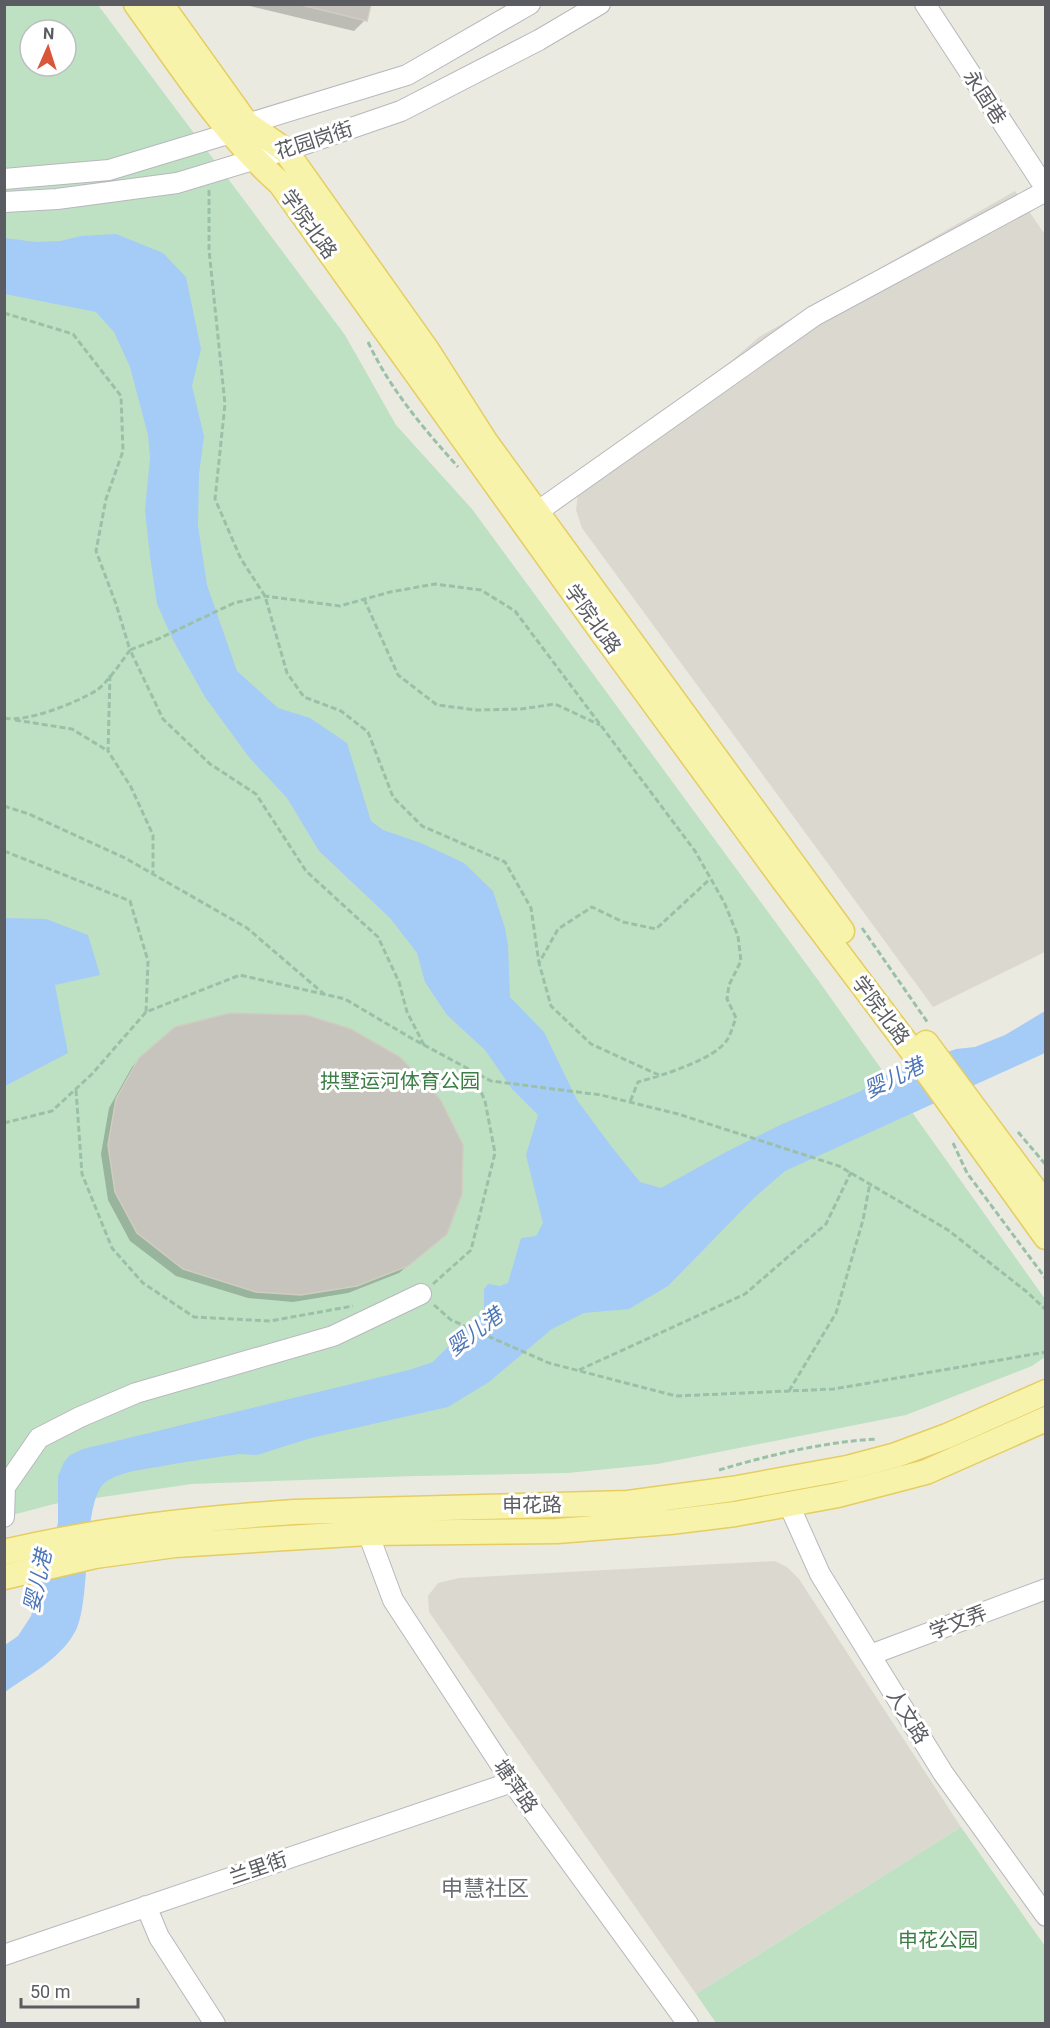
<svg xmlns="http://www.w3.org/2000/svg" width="1050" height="2028" font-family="Roboto,'Noto Sans SC',sans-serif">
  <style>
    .education { fill: #dbd9cf }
    .green { fill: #bfe1c3; fill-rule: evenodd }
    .water { fill: #a5cbf7 }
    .shadow { fill: #0003 }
    .building { fill: #c7c4be; stroke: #cfccc0; stroke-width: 1.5 }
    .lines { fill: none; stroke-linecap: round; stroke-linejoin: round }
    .minor-casing { stroke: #b7b8bd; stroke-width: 22 }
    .major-casing { stroke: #e5cd61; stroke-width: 27 }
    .path { stroke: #9ac1a8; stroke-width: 3; stroke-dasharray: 6 3; stroke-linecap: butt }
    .minor { stroke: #fff; stroke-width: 20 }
    .major { stroke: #f8f3aa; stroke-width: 24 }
    .labels { text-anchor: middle; stroke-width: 6; stroke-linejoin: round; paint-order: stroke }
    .street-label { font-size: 20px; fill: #5a5c61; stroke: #fff }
    .park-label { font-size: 20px; fill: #3b7f45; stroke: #fff }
    .water-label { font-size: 21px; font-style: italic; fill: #4b75b8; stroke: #fff }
    .quarter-label { font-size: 22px; fill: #6b6e73; stroke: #fff }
  </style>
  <rect width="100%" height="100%" fill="#ebeae1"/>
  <path class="education" d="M1015,191l31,45 -1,716 -112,55 -351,-479 -6,-18 2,-16 181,-157z
    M775,1561l12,6 12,12 162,248 -265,167 -267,-382 -1,-16 10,-13 21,-5z"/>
  <path class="green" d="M5,5h93l247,330 51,90 76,84 346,471 227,319v58l-13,9 -126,49 -248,49 -90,9 -153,3 -223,8 -138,20 -49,13zM30,30h36v36h-36z
    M961,1827l84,119v77h-329l-20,-29z"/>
  <path class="water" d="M116,234l47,19 23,24 15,72 -9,37 12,50 -5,38 -1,52 9,59 30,86 41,37 32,10 37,25 24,78 12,9 38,13 43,20 29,28 12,37 3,17 2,52 34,35 33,68 34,46 29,36 21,6 63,-35 56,-28 79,-33 31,-19 66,-24 19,-2 30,-12 40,-24v42l-260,118 -30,26 -87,89 -39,23 -45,4 -32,16 -63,53 -41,25 -137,31 -54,17 -17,-1c-24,3 -48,7 -72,11 -21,4 -43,5 -61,16 -26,16 -15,116 -31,149 -14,28 -47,45 -71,62v-47l13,-9 13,-20 27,-93v-47l6,-14 6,-7 13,-6 326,-79 24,-8 51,-52v-21l4,-5 12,2 8,-3 13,-45 15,-2 7,-13 -17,-68 12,-40 -26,-26 -27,-39 -38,-35 -22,-33 -8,-29 -27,-35 -71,-67 -32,-53 -39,-42 -43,-59 -32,-57 -16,-36 -7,-48 -5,-46 5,-52 -2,-23 -18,-68 -16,-35 -18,-20 -91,-18v-56l31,4 24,-1 21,-5z
    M5,918l41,1 42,16 12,40 -45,10 13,68 -63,33z"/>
  <path class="shadow" d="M241,4h129l-5,16 -11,11z
    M140,1059l297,182 -38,32 -51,20 -55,9 -45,-4 -72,-22 -46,-35 -22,-41 -7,-46 8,-46 23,-41z"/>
  <path class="building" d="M297,4h74l-4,17z
    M230,1013l76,2 45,14 49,28 40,42 23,46 -1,49 -15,40 -39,32 -51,20 -56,9 -45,-3 -73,-23 -46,-36 -22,-41 -7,-47 8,-46 23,-41 36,-31z"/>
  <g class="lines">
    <defs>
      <path id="minor" d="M925,4l121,185
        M4,179l105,-9 122,-37 16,-9 160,-49 123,-71
        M4,202l53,-3 120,-16 125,-38 99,-34 138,-71 61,-36
        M537,512l277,-196 232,-125
        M789,1505l31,69 123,199 103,143
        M4,1517l1,-30 34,-49 41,-21 56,-24 197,-57 88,-42
        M368,1533l25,67 119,182 176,242
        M870,1655l176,-66
        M146,1906l13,31 56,87
        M4,1955l508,-173"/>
      <path id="major" d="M136,4c45,62 87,129 144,179l321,448 183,250 129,171 133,185
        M161,4l86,120 38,26 142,200 58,91 357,490
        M926,1043l120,162
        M4,1552c97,-23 191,-33 290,-40l334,-9 104,-14 115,-21 49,-13 51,-19 99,-44
        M4,1577l91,-21 80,-11 193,-12 189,-2 113,-9 65,-8 103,-19 88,-23 120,-53"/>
    </defs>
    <use href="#minor" class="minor-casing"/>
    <use href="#major" class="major-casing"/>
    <path class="path" d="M209,190v60l16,154 -10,95 26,60 24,37 22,77 17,24 37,14 27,21 25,65 29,29 83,36 26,46 8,55
      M4,313l69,21 48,62 2,55 -17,48 -10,52 20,53 14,46c-8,11 -22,32 -33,40 -19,12 -70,33 -93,28
      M368,342c22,47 55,86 90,125
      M364,599l34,76 39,30 40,5 44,-1 34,-5 45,21
      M110,675l-2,76 23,36 22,48v39
      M15,720l57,9 36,22
      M4,806l25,8 96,44 122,70 77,66
      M4,851l126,50 18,60 -2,51
      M862,928l66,95
      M424,1045l-17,-33 -8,-30 -21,-45 -72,-66 -50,-77 -46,-30 -47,-45 -33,-69 28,-11 76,-36 31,-7 75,10 50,-14 45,-8 46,6 34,21 180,240 29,51 14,34 3,25 -12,24 -2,14 9,19c-3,7 -5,16 -9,22 -13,20 -67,36 -89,42l-8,20
      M659,1075l-68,-31 -40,-38 -12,-43 19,-34 34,-22 31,15 33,7 54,-50
      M76,1090l6,84 30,74 31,35 51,34 76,4 83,-15
      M4,1123l48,-12 40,-37 54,-62 94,-37 105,24 66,39 80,43 110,14 77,19 161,52 109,64 79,62 19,18
      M1018,1132l28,33
      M953,1143l14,30 79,106
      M433,1284l38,-34 24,-97 -10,-52 -13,-30
      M434,1305l17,15 98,43 127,33 158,-7 212,-37
      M579,1370l166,-76 81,-70 25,-52
      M789,1391l47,-78 27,-93 7,-37
      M719,1470c50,-15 105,-28 158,-31"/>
    <use href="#minor" class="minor"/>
    <use href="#major" class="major"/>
  </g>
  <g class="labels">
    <g class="street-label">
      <text transform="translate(985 97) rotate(57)" y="7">永固巷</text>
      <text transform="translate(314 140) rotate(-18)" y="7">花园岗街</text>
      <text transform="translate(309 224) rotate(54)" y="7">学院北路</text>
      <text transform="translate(593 619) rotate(54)" y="7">学院北路</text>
      <text transform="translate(881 1010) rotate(53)" y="7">学院北路</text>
      <text transform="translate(532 1505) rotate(-1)" y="7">申花路</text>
      <text transform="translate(958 1622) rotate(-21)" y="7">学文弄</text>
      <text transform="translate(908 1716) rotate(58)" y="7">人文路</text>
      <text transform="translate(516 1786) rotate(55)" y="7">塘萍路</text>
      <text transform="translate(258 1868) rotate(-19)" y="7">兰里街</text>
    </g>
    <g class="park-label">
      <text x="400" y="1088">拱墅运河体育公园</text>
      <text x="938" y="1947">申花公园</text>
    </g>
    <g class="water-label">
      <text transform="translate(894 1078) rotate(-26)" y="7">婴儿港</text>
      <text transform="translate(475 1332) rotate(-37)" y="7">婴儿港</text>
      <text transform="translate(38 1581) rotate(-78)" y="7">婴儿港</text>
    </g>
    <g class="quarter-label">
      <text x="485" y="1896">申慧社区</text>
    </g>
  </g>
  <rect width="1050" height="2028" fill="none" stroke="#5a5c61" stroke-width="12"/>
  <g transform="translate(48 48) rotate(3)"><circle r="28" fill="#ffffff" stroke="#bdbec0" stroke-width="1.5"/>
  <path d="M0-4.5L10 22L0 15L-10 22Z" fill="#da5639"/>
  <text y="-9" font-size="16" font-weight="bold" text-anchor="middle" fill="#5a5c61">N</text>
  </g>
  <path d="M21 1998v9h117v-9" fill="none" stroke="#5a5c61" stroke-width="3"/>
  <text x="30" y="1998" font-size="18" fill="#5a5c61" stroke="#ffffff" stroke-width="4.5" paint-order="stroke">50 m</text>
</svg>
